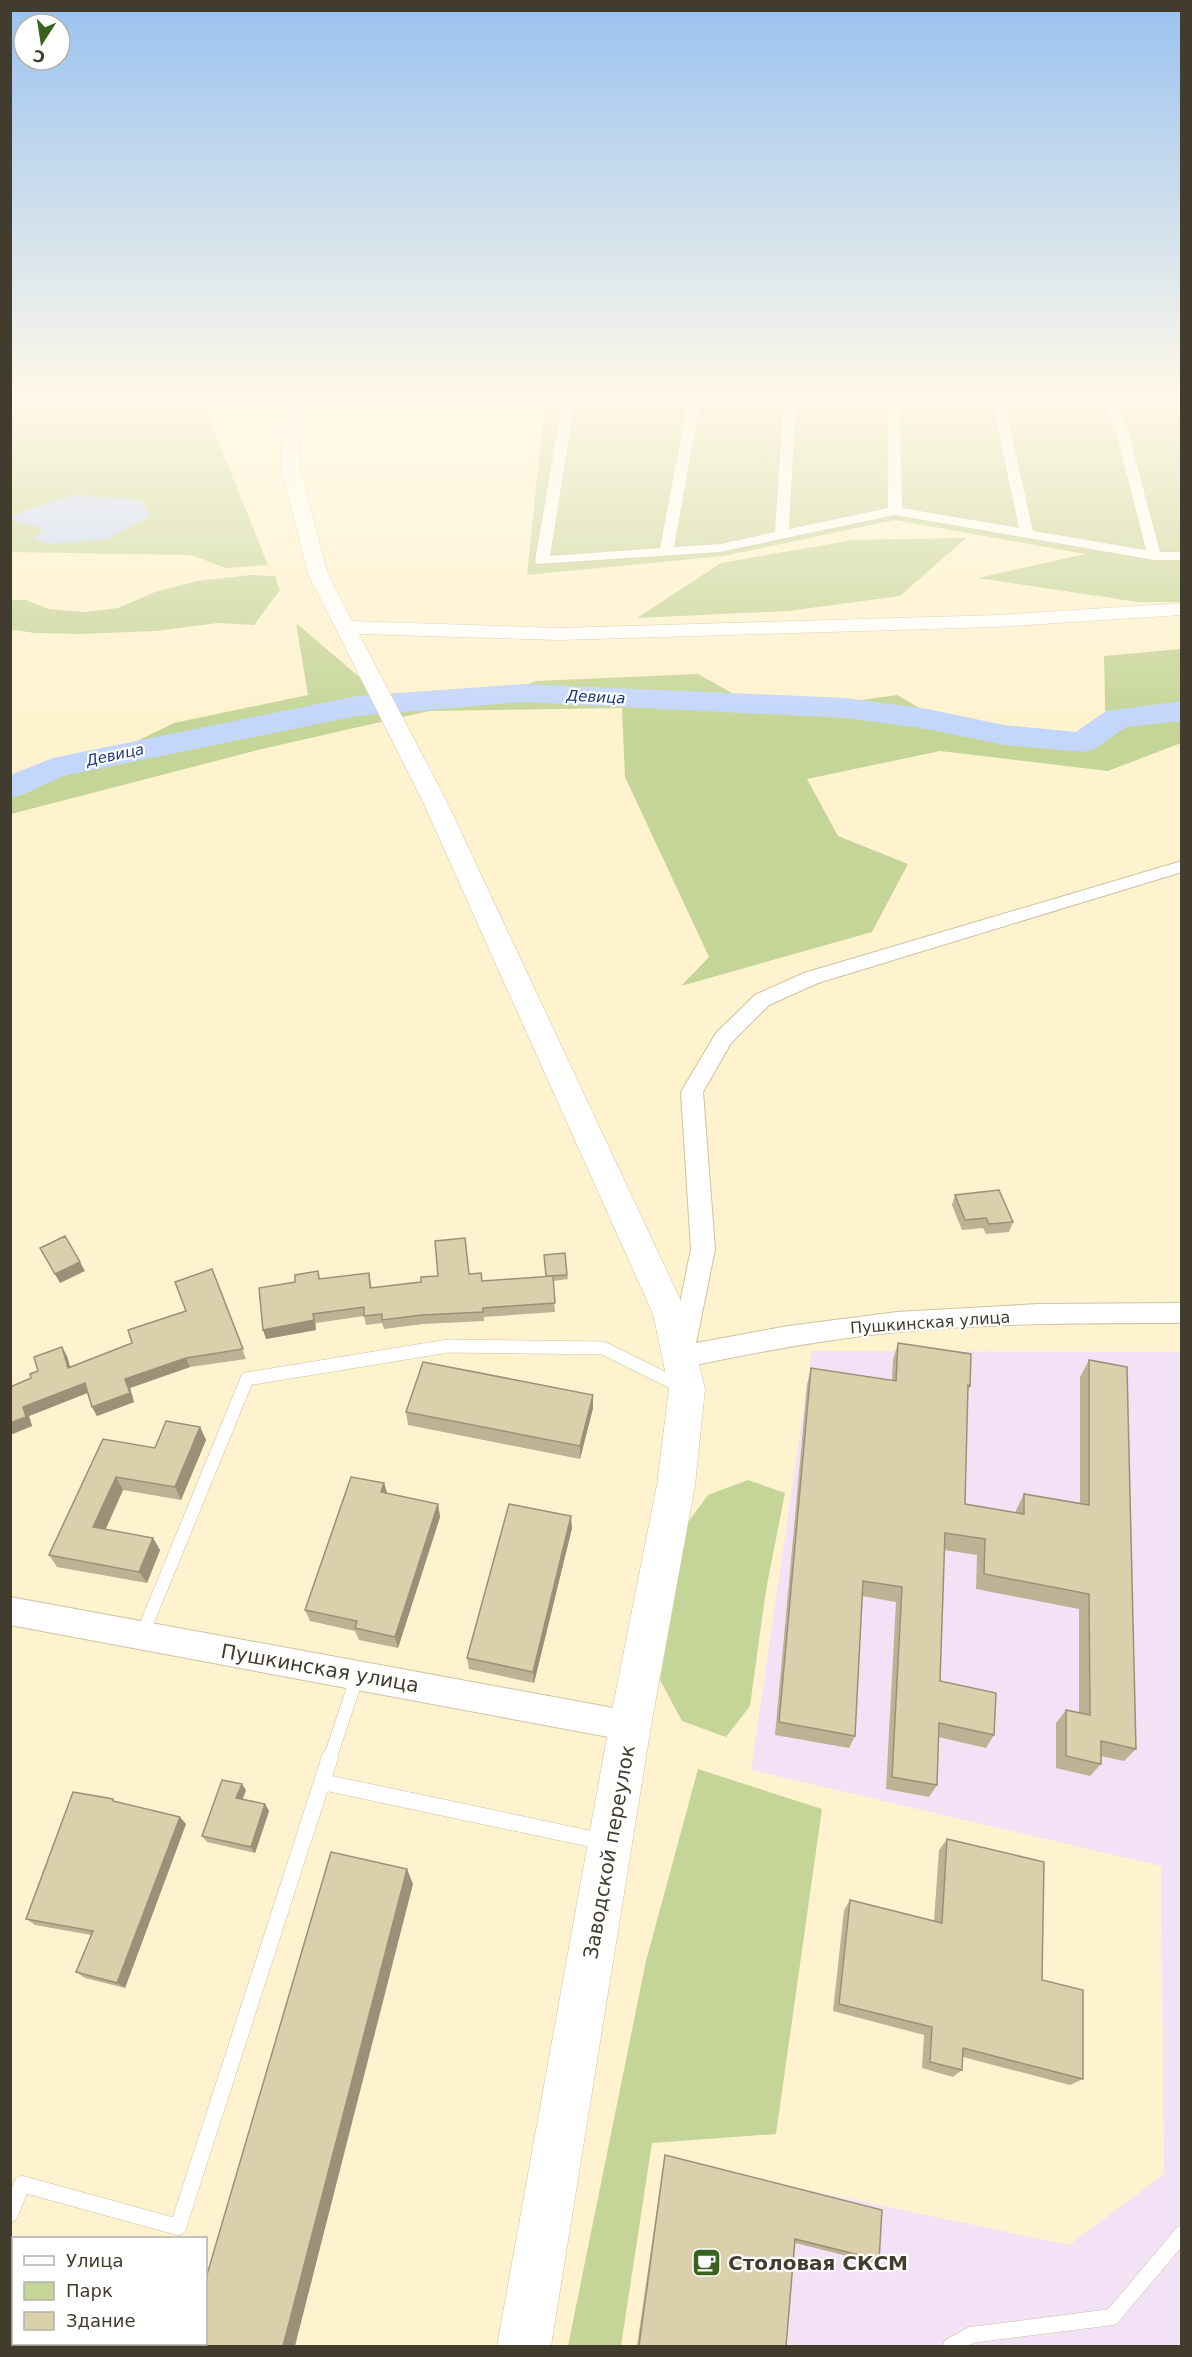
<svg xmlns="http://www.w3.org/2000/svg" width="1192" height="2357" font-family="'DejaVu Sans',sans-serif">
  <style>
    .industrial { fill: #f3e2f5 }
    .green { fill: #c5d597 }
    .water { fill: #c3d6fb }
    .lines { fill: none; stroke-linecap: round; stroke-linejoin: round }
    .river { fill: #c3d6fb; fill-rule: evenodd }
    .lane-far1-casing { stroke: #cec29f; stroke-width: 14 }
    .lane-casing { stroke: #cec29f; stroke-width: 17 }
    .street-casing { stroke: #cec29f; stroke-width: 2 }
    .secondary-casing { stroke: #cec29f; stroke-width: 1 }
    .lane-far1 { stroke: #fff; stroke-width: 13 }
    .lane { stroke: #fff; stroke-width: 16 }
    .street { fill: #fff; fill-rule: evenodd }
    .secondary { fill: #fff; fill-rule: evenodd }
    .wall { fill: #bdb294 }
    .shaded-wall { fill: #9a9178 }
    .building { fill: #dccfac; stroke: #9a9178; stroke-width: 1.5 }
    .labels { text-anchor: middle; stroke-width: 4.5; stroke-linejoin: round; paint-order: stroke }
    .far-water-label { font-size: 15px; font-style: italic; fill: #17387c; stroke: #fff }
    .street-label { font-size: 16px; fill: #413c2e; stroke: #fff }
    .near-street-label { font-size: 20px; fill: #413c2e; stroke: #fff }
    .near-poi-label { font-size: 20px; font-weight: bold; fill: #413c2e; stroke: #fff; text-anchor: start }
  </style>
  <rect width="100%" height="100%" fill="#fff2ce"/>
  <path class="industrial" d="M812,1351l369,1v994h-540l23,-186 405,85 95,-71 -3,-308 -410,-96z"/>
  <path class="green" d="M11,396h189l68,169 -42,3 -35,-13 -180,-3z
    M551,396h630v206h-43l-160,-24 107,-24 -191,-34 -170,36 -197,19 18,-174z
    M966,538l-66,58 -112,15 -151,7 84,-55 132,-23z
    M251,575l24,1 5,14 -26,35 -36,-2 -62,8 -77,3 -45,-1 -18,-3 -5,1v-31h15l23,9 35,3 34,-4 37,-16 42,-11z
    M296,623l81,69 106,11 53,-22 162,-7 69,39 130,-18 71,41 138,3 -2,-83 77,-7v94l-73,28 -168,-20 -133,28 31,57 70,28 -36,68 -191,54 28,-29 -84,-180 -3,-69 -193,3 -167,38 -251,65v-25l56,-14 107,-52 134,-28z
    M748,1480l37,13 -19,97 -16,116 -24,31 -44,-16 -22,-41 28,-158 20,-27z
    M698,1769l124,40 -46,325 -124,9 -31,203h-53l78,-385z"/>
  <path class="water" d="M76,495l65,5 9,16 -43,23 -58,5 -16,-6 10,-7c-9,-8 -22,-5 -32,-12l10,-8z"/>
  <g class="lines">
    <path class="river" d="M523,684l323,14 81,11 77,16 72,7 30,-21 76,-10v20l-56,6 -31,22 -12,3 -79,-7 -77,-16 -81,-11 -323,-16 -166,14 -294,60 -41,19 -12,3v-23l43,-17 304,-62z"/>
    <defs>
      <path id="lane-far1" d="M142,1635l105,-256 201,-33 155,2 75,37
        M330,1758l27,-81"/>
      <path id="lane" d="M322,1782l8,-25
        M10,2214l12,-30 156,43 144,-445 279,59
        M951,2346l20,-11 141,-18 70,-83"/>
      <path id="street" d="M566,396h13l-4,4 -25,156 110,-8 29,-152h12l-27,151 46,-3 55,-12 9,-136h12l-7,133 99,-21 -1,-112h12l3,112 117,20 -28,-132h12l30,135 113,19 -30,-119 -16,-35h12l16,35 32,121h22v8h-28l-259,-45 -175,37 -183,12 -2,-3 28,-162z
        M1182,861v11l-364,111 -49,22 -38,38 -28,49 12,157 -19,94 92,-17 109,-14 142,-8 143,-1v20c-95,0 -190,0 -284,9 -73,7 -145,21 -217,36l-9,-3 -3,-8 22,-108 -10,-157 35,-59 39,-38 49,-22z
        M10,1597l620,114 11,4 4,11 -4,11 -11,4 -620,-116z"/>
      <path id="secondary" d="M281,396h16l3,74 28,104 24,47 207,7 438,-13 185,-12v12l-185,12 -438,13 -200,-6 88,168 240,512 18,75 -10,96 -44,241 -100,620h-54l112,-620 48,-241 12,-96 -16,-75 -230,-512 -115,-228 -26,-104z"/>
    </defs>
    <use href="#lane-far1" class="lane-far1-casing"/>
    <use href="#lane" class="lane-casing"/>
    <use href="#street" class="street-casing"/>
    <use href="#secondary" class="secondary-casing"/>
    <use href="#lane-far1" class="lane-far1"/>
    <use href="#lane" class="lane"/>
    <use href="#street" class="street"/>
    <use href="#secondary" class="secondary"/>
  </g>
  <path class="wall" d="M955,1195l58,27 -4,10 -23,2 -3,-6 -21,2 -10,-25z
    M212,1269l34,90 -56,8 -60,21 4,14 -37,14 -5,-9 -5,-14 -58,23 3,10 -22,9v-48l21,-9 7,-7 29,-15 3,11 62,-24 54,-32z
    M318,1271l2,8 49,-6 3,15 49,-6 48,-8 13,7 85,-6 1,4 -15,2 2,31 -71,5v4l-61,3 -39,5 -2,-6 -16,2 -2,-9 -48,7v7l-50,9 29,-57z
    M898,1343l72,43 -3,7 -2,111 51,9v-3l8,-16 56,9v-126l9,-17 47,389 -12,12 -23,-5v8l-11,12 -34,-8v-45l10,-13 13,3v-104l-103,-20 1,-34 -33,-5 -4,131 54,54 -8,13 -48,-11 -1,48 -8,12 -43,-8 10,-187 -34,-6 -7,140 -6,12 -74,-13 32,-350 4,-17 81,12 1,-20z
    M593,1395v13l-13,51 -172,-34 -2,-13z
    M200,1427l6,13 -25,60 -58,-10 -17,39 47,9 7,12 -13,33 -90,-16 -8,-12 54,-116 52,9z
    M384,1483l3,10 51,11 2,13 -42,131 -39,-8 -4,-9 -45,-10 -5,-11z
    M572,1528l-38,155 -65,-14 -2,-11z
    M246,1790l-4,9 23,5 4,7 -14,42 -48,-11 -5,-6z
    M116,1801l70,23 -61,164 -40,-10 -9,-6 15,-37 -56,-10 -9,-6z
    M947,1839l95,141 41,99 -13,6 -107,-28 -1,13 -9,7 -31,-9 2,-33 -91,-24 11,-101 6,-10 84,21 5,-71z
    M665,2155l214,105 -8,2 -76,-19 -9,103h-149l27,-186z"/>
  <path class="shaded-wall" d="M80,1262l5,9 -25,12 -5,-9z
    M313,1314l3,16 -50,9 -3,-9z
    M62,1347l5,9 6,21 -5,-9z
    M186,1358l4,9 -60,21 4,14 -37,14 -5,-9 33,-28z
    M85,1383l5,9 -61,24 3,10 -22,9v-12l13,-16z
    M593,1395v13l-13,51v-13z
    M200,1427l6,13 -25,60 -6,-13z
    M116,1477l7,13 -22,49 -8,-12z
    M384,1483l4,13 -7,-4z
    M438,1504l2,13 -42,131 -3,-11z
    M571,1516l1,12 -38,155 -1,-11z
    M153,1538l7,12 -13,33 -8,-11z
    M242,1784l4,6 -5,14 -5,-6z
    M265,1804l4,7 -14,42 -4,-6z
    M180,1817l6,7 -61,164 -8,-5z
    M407,1869l6,15 -118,462h-12z"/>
  <path class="building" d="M999,1190l14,32 -24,2 -3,-6 -21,2 -10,-25z
    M65,1236l15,26 -25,12 -15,-26z
    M465,1238l4,36 12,-1 1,8 71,-5 2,27 -72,5v4l-61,3 -40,5v-6l-18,2v-9l-51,7 1,6 -51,10 -4,-42 36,-6v-7l23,-4 1,8 50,-6 1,15 51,-6v-5l17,-1 -3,-35z
    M565,1253l2,22 -21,1 -2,-21z
    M212,1269l31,80 -57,9 -61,21 5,14 -38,14 -7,-24 -62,24 3,10 -16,6v-36l21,-9 -1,-4 8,-3 -4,-14 28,-10 6,21 64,-25 -4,-13 58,-19 -11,-29z
    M898,1343l73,11 -1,32 -2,-1 -3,119 59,10v-20l65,11v-145l38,7 9,382 -35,-8v23l-35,-8v-46l24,5 -1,-121 -105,-20 1,-35 -40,-6 -5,148 56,12 -2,42 -55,-12 -2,62 -45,-8 10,-190 -39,-6 -8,155 -76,-14 32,-354 85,13z
    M423,1362l170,33 -13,51 -174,-34z
    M166,1421l34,6 -25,60 -59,-10 -23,50 60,11 -14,34 -90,-17 54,-116 52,9z
    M351,1477l33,6 -3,9 57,12 -43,133 -40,-9 2,-7 -52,-11z
    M509,1504l62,12 -38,156 -66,-14z
    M222,1780l20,4 -6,14 29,6 -14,43 -49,-11z
    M73,1792l40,7v2l67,16 -63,166 -41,-11 17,-41 -67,-12z
    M947,1839l97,23 -2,118 41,10v89l-120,-31 -1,22 -32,-8 2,-35 -93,-23 11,-104 92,23z
    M331,1852l76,17 -124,477h-273v-65l4,-8v70h192v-65z
    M665,2155l217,55 -3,50 -84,-21 -9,107h-147z"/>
  <linearGradient id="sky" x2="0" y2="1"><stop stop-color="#99c2f0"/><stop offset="0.55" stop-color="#fff9e9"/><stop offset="1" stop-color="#fff9e9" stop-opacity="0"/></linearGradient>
  <rect width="1192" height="726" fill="url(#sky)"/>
  <defs>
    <symbol id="cafe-square" viewBox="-11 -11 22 22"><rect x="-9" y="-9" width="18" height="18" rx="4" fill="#39621f" stroke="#fff"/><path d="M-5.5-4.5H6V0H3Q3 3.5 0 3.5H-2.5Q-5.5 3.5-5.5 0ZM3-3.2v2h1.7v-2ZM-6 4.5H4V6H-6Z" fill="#fff"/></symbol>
  </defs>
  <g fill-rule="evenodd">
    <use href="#cafe-square" x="690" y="2246" width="33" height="33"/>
  </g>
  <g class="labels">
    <g class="far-water-label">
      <text transform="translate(596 697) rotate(3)" y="5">Девица</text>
      <text transform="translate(115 755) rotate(-12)" y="5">Девица</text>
    </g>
    <g class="street-label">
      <text transform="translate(930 1322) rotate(-4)" y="6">Пушкинская улица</text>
    </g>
    <g class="near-street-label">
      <text transform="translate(320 1668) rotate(10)" y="7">Пушкинская улица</text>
      <text transform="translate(609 1852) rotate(-80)" y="7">Заводской переулок</text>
    </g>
    <g class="near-poi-label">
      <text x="728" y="2270">Столовая СКСМ</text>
    </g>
  </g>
  <rect width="1192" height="2357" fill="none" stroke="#413c2e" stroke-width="24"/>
  <rect x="12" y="2237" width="195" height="108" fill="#ffffff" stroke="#b3b1ab" stroke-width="1.5"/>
  <rect x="24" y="2256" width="30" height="9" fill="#ffffff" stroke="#b3b1ab" stroke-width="1.5"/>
  <text x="66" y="2267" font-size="18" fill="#413c2e">Улица</text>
  <rect x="24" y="2282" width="30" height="18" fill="#c5d597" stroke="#b3b1ab" stroke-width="1.5"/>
  <text x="66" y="2297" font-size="18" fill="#413c2e">Парк</text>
  <rect x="24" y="2312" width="30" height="18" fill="#dccfac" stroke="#b3b1ab" stroke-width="1.5"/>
  <text x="66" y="2327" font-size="18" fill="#413c2e">Здание</text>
  <g transform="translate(42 42) rotate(192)"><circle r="28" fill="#ffffff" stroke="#b3b1ab" stroke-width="1.5"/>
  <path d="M0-4.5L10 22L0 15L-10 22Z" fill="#39621f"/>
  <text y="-9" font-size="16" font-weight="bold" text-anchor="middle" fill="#413c2e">С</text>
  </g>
</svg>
